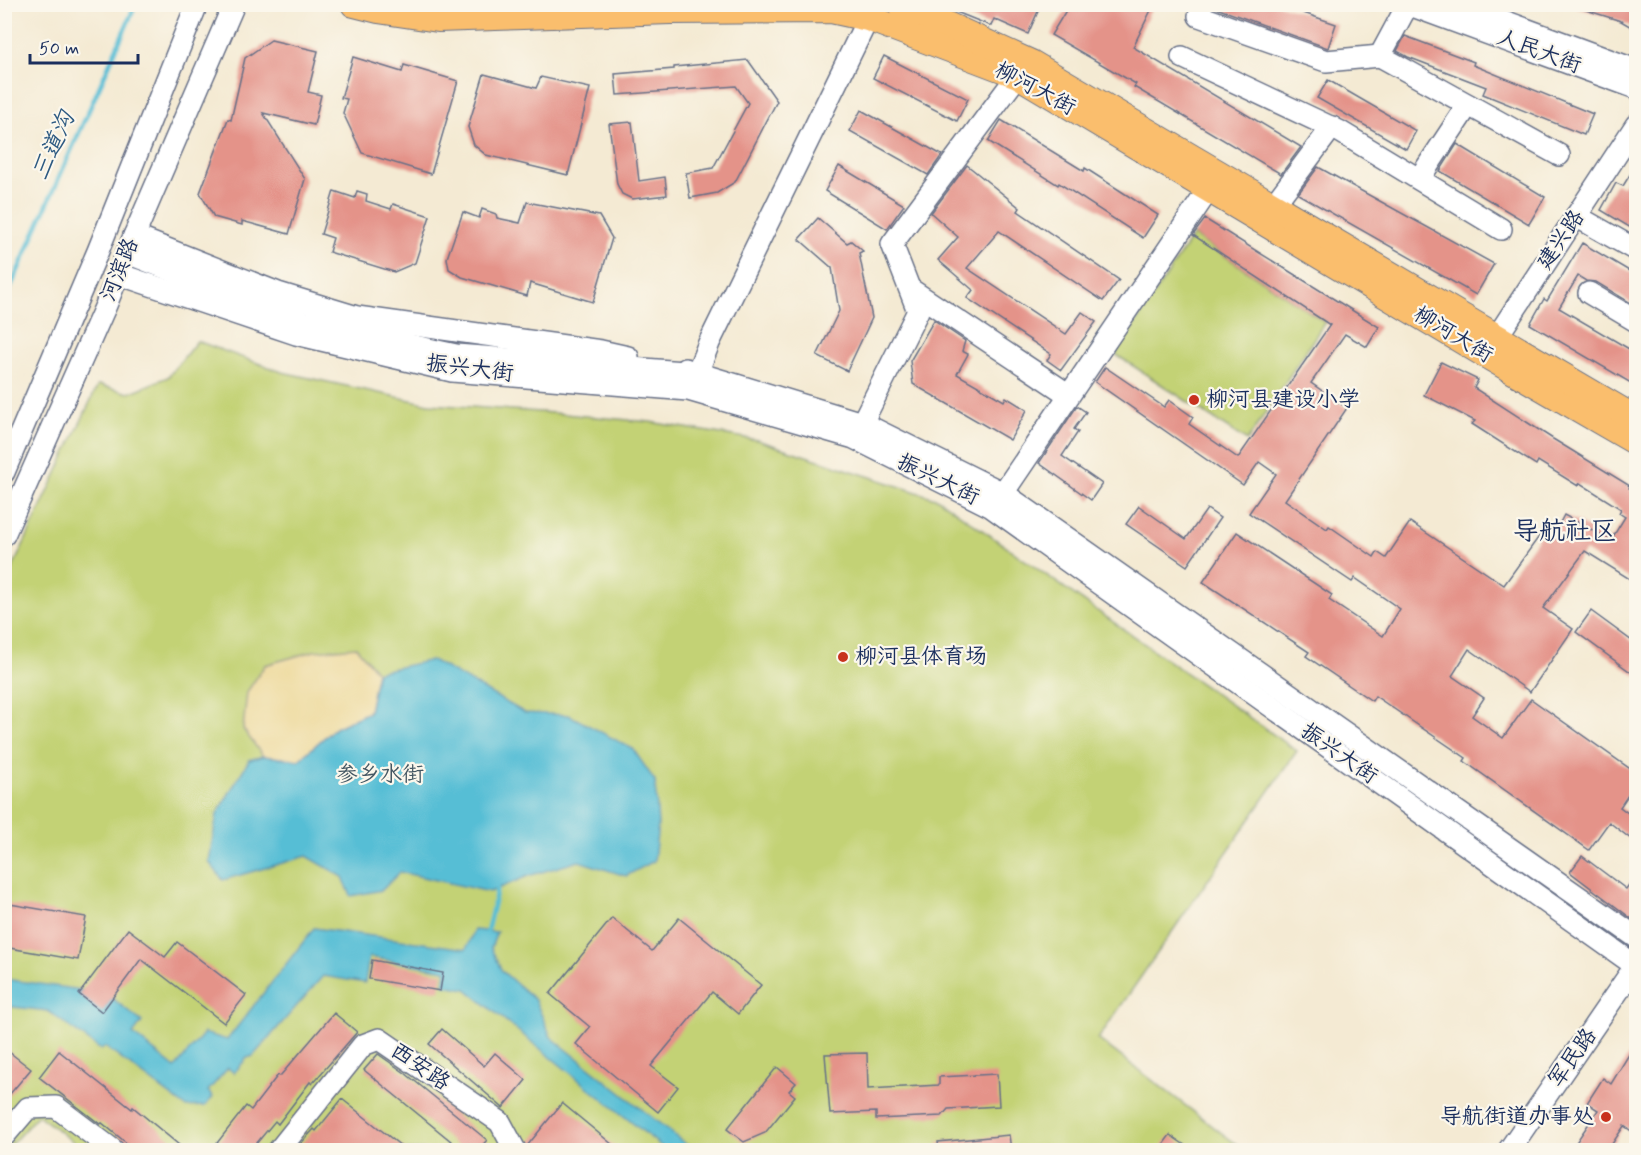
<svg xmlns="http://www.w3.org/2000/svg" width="1641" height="1155" font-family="Mynerve,'LXGW WenKai TC',sans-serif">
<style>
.green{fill:#c3d274;stroke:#6f8069;stroke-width:1.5}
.sand{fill:#eeda9e;stroke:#84847e;stroke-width:1.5}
.water{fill:#57bed5;stroke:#39769a;stroke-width:1.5}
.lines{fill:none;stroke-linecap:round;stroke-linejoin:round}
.stream{stroke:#57bed5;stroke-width:4.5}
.building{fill:#e49389}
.minor-casing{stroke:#677087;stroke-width:24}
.major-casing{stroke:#677087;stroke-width:28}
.minor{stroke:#fff;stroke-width:21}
.major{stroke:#fabe6d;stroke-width:26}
.poi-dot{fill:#c8321e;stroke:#fbf7ec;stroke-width:2}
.labels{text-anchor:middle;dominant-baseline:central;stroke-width:4.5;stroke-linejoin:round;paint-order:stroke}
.street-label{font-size:22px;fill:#1b2f5e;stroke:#fbf7ec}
.poi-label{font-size:22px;fill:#1b2f5e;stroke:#fbf7ec;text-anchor:start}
.park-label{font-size:22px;fill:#455864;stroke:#fbf7ec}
.water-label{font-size:24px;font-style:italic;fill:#2d5a82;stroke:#fbf7ec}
.quarter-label{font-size:26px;fill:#1b2f5e;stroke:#fbf7ec}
</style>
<rect width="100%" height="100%" fill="#fbf7ec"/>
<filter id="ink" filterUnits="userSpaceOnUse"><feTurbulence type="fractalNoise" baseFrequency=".0167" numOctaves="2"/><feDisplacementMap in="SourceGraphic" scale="12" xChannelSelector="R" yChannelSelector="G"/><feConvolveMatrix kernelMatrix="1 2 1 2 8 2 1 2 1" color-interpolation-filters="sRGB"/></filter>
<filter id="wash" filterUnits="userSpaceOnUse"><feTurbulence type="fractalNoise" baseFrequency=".008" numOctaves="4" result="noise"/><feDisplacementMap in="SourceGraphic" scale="24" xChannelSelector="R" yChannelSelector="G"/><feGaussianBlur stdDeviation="1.35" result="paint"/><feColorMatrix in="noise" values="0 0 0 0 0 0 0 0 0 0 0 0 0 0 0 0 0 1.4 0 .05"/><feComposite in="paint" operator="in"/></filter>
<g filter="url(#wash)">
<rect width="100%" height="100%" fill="#f4ead3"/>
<g class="green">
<path d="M 1193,235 L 1325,322 L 1247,441 L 1115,354 Z"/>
<path d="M 197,341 L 282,372 L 429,404 L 553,413 L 650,422 L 757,440 L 938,499 L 1297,751 L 1098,1039 L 1244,1150 L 84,1150 L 38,1115 L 6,1150 L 5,1150 L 5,584 L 98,385 L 129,393 L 168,377 Z"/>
</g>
<path class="sand" d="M 356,647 L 377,672 L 369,712 L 335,728 L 299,760 L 263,756 L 243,729 L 247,692 L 265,665 L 314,651 Z"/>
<g class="water">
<path d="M 432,660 L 525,713 L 569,715 L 633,749 L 655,781 L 658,825 L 654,861 L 626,876 L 579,861 L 528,876 L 490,892 L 400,872 L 382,890 L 351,896 L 343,877 L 307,856 L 223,880 L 209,862 L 217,814 L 249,760 L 263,756 L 299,760 L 335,728 L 369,712 L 377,672 Z"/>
<path d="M 314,928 L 466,949 L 474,930 L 497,932 L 491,948 L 502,971 L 535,1000 L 551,1037 L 693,1150 L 666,1150 L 466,989 L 444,985 L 446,970 L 369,957 L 365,983 L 323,976 L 253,1056 L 247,1058 L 234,1073 L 228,1068 L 208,1091 L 213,1097 L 205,1106 L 186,1107 L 105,1047 L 101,1050 L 48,1011 L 5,1006 L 5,979 L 82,990 L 79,994 L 102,1011 L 112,998 L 142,1022 L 133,1034 L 175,1068 L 204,1033 L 227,1040 Z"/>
</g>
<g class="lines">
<g class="stream">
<path d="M 4,302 L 136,4"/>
<path d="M 486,936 L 497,889"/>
</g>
</g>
<g id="blocks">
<g class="building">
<path d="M 1030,4 L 1039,9 L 1028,34 L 994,19 L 991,26 L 939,5 Z"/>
<path d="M 1078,4 L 1154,4 L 1133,47 L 1301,147 L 1281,174 L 1134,87 L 1136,84 L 1051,35 L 1068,7 L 1074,10 Z"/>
<path d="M 1205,4 L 1277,4 L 1336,24 L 1328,48 Z"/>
<path d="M 1576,4 L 1636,4 L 1636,21 L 1633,28 L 1621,21 L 1576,7 Z"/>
<path d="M 1405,36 L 1474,62 L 1473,65 L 1593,114 L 1584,135 L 1483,94 L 1486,87 L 1408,57 L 1397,51 Z"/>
<path d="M 271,40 L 318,51 L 308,92 L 321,95 L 314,125 L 263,113 L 305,179 L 289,234 L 242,221 L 242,225 L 214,217 L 200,193 L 228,119 L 231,120 L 245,58 Z"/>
<path d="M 884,56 L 968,99 L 957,121 L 873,78 Z"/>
<path d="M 353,57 L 402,72 L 404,65 L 458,81 L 431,174 L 362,153 L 343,113 L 347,99 L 341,98 Z"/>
<path d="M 748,60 L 777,101 L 735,182 L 717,193 L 690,198 L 686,173 L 713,168 L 748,103 L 736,86 L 617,95 L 615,74 L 674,69 L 674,67 Z"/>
<path d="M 484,74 L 536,88 L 541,77 L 590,88 L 568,175 L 486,155 L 474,145 L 468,127 Z"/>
<path d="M 1328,80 L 1416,131 L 1406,149 L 1317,98 Z"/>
<path d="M 861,110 L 942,155 L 928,175 L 850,131 Z"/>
<path d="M 1001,120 L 1084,171 L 1085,168 L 1158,215 L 1143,238 L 1059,183 L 1058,185 L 988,141 Z"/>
<path d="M 632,122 L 639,181 L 665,177 L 667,195 L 632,199 L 622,194 L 617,184 L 609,124 Z"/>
<path d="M 1457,144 L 1545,197 L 1529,224 L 1440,171 Z"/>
<path d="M 967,165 L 1020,208 L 1018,211 L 1119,280 L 1103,301 L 999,231 L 967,268 L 1066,334 L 1082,312 L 1096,322 L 1061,370 L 1047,360 L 1051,354 L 967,298 L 973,290 L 938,260 L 958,237 L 931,213 Z"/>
<path d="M 1636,165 L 1636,231 L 1601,210 L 1616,183 L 1623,186 Z"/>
<path d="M 839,166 L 904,205 L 887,229 L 825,191 Z"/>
<path d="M 1318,167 L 1494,264 L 1476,295 L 1298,194 Z"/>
<path d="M 334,191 L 355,198 L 357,191 L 367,194 L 366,201 L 391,209 L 393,204 L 430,216 L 415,263 L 394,272 L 329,252 L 333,238 L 321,234 Z"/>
<path d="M 527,202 L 599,216 L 612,238 L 593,302 L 530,283 L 527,296 L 462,277 L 449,269 L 447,258 L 463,212 L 479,218 L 482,209 L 496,214 L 497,218 L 520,223 Z"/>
<path d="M 818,218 L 847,243 L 851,241 L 863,251 L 859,253 L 872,318 L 847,371 L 817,356 L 839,311 L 832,268 L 799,239 Z"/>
<path d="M 1205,219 L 1379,327 L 1367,347 L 1345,334 L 1311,383 L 1347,408 L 1285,500 L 1327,529 L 1329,526 L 1374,557 L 1377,552 L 1386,558 L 1410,522 L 1504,585 L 1548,524 L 1556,530 L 1564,515 L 1611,540 L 1625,517 L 1619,513 L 1621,509 L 1580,483 L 1578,486 L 1538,461 L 1536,465 L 1472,424 L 1475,421 L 1424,395 L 1441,362 L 1478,380 L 1474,388 L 1553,439 L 1630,486 L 1629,488 L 1636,492 L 1636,583 L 1585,551 L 1543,608 L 1573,629 L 1530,692 L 1469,649 L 1452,676 L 1484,698 L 1472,716 L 1503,738 L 1531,699 L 1636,773 L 1636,783 L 1620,807 L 1636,819 L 1636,843 L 1609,822 L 1589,850 L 1464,761 L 1466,758 L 1375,696 L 1372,701 L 1306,656 L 1309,652 L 1203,582 L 1237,532 L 1332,595 L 1329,600 L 1383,636 L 1400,609 L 1355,578 L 1352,582 L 1249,513 L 1276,474 L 1259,462 L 1243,485 L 1095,382 L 1105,367 L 1164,407 L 1169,400 L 1193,417 L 1189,424 L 1238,458 L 1330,325 L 1193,235 Z"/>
<path d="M 1582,243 L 1636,275 L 1636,300 L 1634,305 L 1596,282 L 1586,281 L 1578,276 L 1559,308 L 1636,353 L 1636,386 L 1530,324 L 1544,299 L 1547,301 Z"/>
<path d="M 934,320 L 965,341 L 962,351 L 968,354 L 957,374 L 1004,401 L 1006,397 L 1027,410 L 1010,440 L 913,384 L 910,361 Z"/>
<path d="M 1077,406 L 1086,412 L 1074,429 L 1078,432 L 1062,456 L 1102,484 L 1091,500 L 1039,463 Z"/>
<path d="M 1139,506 L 1186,539 L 1207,509 L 1220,518 L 1187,566 L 1126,524 Z"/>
<path d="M 1591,611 L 1636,644 L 1636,676 L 1576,632 Z"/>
<path d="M 1582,856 L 1626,889 L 1636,875 L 1636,922 L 1570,872 Z"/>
<path d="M 4,903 L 86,917 L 78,960 L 4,947 Z"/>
<path d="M 612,918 L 652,951 L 679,918 L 761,985 L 738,1014 L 712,992 L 651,1066 L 678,1087 L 658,1112 L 576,1044 L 590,1027 L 550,994 Z"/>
<path d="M 128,929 L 165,957 L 177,942 L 246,995 L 224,1023 L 141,959 L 102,1012 L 79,994 Z"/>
<path d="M 372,960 L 443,973 L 440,991 L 369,979 Z"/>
<path d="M 334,1013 L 357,1032 L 312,1084 L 310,1082 L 278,1124 L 275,1121 L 251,1150 L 227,1150 L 217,1143 L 246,1106 L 251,1110 L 278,1075 L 280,1076 Z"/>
<path d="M 442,1029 L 484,1066 L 495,1053 L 526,1080 L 503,1108 L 429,1044 Z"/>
<path d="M 1636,1043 L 1636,1134 L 1624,1126 L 1608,1150 L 1571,1150 L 1598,1110 L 1587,1103 L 1603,1078 L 1611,1084 Z"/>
<path d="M 4,1048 L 31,1069 L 4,1101 Z"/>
<path d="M 59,1051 L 132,1109 L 133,1107 L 185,1150 L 135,1150 L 102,1123 L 100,1124 L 39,1077 Z"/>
<path d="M 867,1053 L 868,1089 L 939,1085 L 939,1077 L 997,1074 L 999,1106 L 948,1109 L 942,1116 L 876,1119 L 876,1112 L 830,1114 L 825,1054 Z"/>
<path d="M 378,1054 L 405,1073 L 487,1140 L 478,1150 L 462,1150 L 364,1070 Z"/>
<path d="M 777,1067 L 796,1083 L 789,1091 L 795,1096 L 765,1133 L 744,1142 L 727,1129 Z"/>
<path d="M 342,1099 L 406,1150 L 295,1150 L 314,1129 L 316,1131 Z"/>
<path d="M 562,1103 L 619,1150 L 528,1150 L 527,1146 Z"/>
<path d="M 1009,1135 L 1011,1150 L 939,1150 L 938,1142 Z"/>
<path d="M 1170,1135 L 1192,1150 L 1159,1150 Z"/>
</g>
</g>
</g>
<g filter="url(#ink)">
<use href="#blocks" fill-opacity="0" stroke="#677087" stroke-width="1.5"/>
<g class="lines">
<defs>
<g id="minor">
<path d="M 1407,4 L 1636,88"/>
<path d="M 1408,4 L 1380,56 L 1559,155"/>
<path d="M 1458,4 L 1636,70"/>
<path d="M 1199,16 L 1326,61 L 1380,56"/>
<path d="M 1182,57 L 1339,131 L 1501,229"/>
<path d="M 1419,179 L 1468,105"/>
<path d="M 1576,216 L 1636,250"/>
<path d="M 1264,218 L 1332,127"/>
<path d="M 134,236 L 278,293 L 357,317 L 601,351 L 628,357"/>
<path d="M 127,253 L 303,322 L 456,355 L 697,373 L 862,423 L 1003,493 L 1636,937"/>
<path d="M 118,274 L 296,334 L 452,371 L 688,390 L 854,438 L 990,506 L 1636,966"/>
<path d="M 910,289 L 1069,395"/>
<path d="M 1589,293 L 1636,321"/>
<path d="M 1489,349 L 1636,125"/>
<path d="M 685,369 L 697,373 L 709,343 L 875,4"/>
<path d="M 862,423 L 918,311 L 892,244 L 1018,75"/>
<path d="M 4,472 L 98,251 L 197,4"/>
<path d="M 1003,493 L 1209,189"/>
<path d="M 4,535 L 106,305 L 134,236 L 234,4"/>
<path d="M 4,1136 L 28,1108 L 56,1107 L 113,1150"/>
<path d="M 279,1150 L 363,1045 L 379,1039 L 500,1122 L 515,1150"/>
<path d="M 1509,1150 L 1636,965"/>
</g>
<g id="major">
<path d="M 354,4 L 378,10 L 438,19 L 670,11 L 831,10 L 868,18 L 1018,75 L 1486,355 L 1636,442"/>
<path d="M 901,4 L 1031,63 L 1636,419"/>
</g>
</defs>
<use href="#minor" class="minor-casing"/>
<use href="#major" class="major-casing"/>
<use href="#minor" class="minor"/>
<use href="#major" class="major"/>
</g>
</g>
<g class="poi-dot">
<circle cx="1194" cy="400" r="6"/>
<circle cx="843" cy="657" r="6"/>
<circle cx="1606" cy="1117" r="6"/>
</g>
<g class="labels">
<g class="street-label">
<text transform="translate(1539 52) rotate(20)">人民大街</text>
<text transform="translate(1035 89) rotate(28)">柳河大街</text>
<text transform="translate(1561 240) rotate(-56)">建兴路</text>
<text transform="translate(120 270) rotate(-68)">河滨路</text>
<text transform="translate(1453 335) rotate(31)">柳河大街</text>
<text transform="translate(470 369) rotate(7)">振兴大街</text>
<text transform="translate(938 480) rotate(26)">振兴大街</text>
<text transform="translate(1339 754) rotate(35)">振兴大街</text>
<text transform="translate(1573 1058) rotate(-55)">军民路</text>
<text transform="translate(420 1067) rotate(34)">西安路</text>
</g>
<g class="poi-label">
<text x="1206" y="400">柳河县建设小学</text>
<text x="855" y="657">柳河县体育场</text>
<text x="1594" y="1117" text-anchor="end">导航街道办事处</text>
</g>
<g class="park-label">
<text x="380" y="775">参乡水街</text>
</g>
<g class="water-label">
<text transform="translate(54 146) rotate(-66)">三道沟</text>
</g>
<g class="quarter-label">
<text x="1565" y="532">导航社区</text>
</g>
</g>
<rect width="1641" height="1155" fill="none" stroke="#fbf7ec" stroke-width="24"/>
<path d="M30 54v9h108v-9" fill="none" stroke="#1b2f5e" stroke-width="3"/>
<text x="39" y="54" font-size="18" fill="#1b2f5e" stroke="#fbf7ec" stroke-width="4.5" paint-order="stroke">50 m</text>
</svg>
